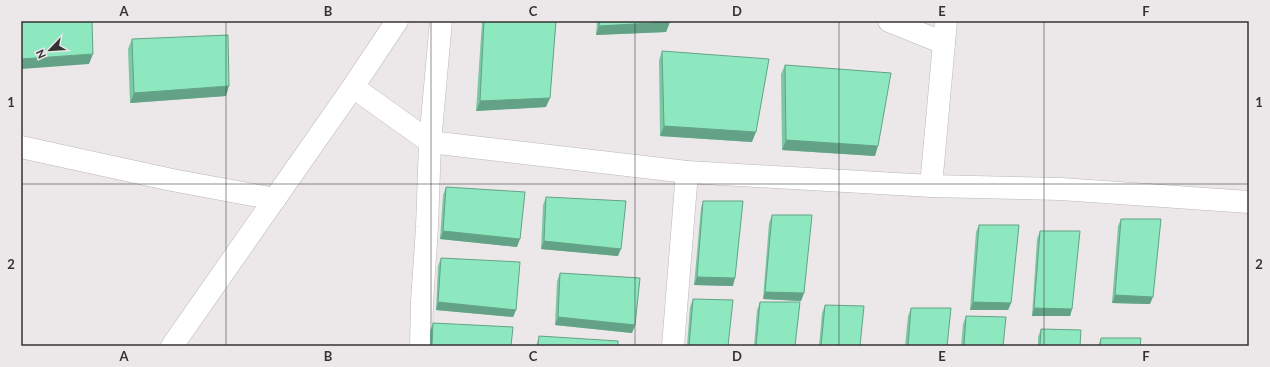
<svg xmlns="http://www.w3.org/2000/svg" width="1270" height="367" font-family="Lato,sans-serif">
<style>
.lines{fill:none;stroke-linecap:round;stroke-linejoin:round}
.street-casing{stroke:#bbb7b9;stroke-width:23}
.street{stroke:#fff;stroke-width:22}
.wall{fill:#7ac8a4}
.shaded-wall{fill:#63a286}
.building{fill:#8ee8bf;stroke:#63a286}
.grid{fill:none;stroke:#343334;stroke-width:1;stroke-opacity:0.55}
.neatline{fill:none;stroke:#343334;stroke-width:1.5}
.grid-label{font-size:13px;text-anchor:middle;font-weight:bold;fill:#343334}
</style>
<rect width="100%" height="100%" fill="#ece8ea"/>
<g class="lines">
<defs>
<g id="street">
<path d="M 889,21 L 944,43"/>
<path d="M 353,87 L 430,142 L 687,172 L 931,186 L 1061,189 L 1249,202"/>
<path d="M 21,147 L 172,180 L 275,199"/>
<path d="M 931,186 L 946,21"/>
<path d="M 172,346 L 353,87 L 397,21"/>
<path d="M 421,346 L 422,302 L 427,227 L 430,142 L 441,21"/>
<path d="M 673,346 L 687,172"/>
</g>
</defs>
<use href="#street" class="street-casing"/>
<use href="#street" class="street"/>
</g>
<g class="wall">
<path d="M 482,21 L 556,21 L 546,107 L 476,111 Z"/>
<path d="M 597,21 L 670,21 L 666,32 L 596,35 Z"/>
<path d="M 132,39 L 226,96 L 130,103 L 128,49 Z"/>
<path d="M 662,51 L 752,142 L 660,136 L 659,60 Z"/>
<path d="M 785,65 L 875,156 L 782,150 L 781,74 Z"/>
<path d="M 446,187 L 517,247 L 440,239 L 443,195 Z"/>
<path d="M 546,197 L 618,256 L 541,249 L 543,205 Z"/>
<path d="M 703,201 L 733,286 L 694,285 L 701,208 Z"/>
<path d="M 772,215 L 804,293 L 801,301 L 763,299 L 769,223 Z"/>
<path d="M 1121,219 L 1150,304 L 1112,303 L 1118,226 Z"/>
<path d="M 979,225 L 1011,303 L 1008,310 L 970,310 L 976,232 Z"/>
<path d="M 1040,231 L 1072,309 L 1070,316 L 1032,316 L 1037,239 Z"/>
<path d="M 441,258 L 516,310 L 513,317 L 436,310 L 438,266 Z"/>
<path d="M 560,273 L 635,325 L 632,333 L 555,325 L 557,281 Z"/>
<path d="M 693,299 L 728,346 L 687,346 L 690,307 Z"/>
<path d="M 760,302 L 795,346 L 754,346 L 757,310 Z"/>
<path d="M 825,305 L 860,346 L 819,346 L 822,313 Z"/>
<path d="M 911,308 L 947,346 L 905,346 L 908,316 Z"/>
<path d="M 966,316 L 1003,346 L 961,346 L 963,324 Z"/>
<path d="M 433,323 L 511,346 L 430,346 L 430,331 Z"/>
<path d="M 1041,329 L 1080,346 L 1038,346 L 1038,337 Z"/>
<path d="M 539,336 L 618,346 L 536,346 Z"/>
<path d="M 1101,338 L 1140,346 L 1098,346 Z"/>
</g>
<g class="shaded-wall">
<path d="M 670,22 L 666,32 L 596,35 L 599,26 Z"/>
<path d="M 93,54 L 89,64 L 21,69 L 21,59 Z"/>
<path d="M 229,86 L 226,96 L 130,103 L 134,93 Z"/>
<path d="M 550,98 L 546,107 L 476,111 L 480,101 Z"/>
<path d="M 664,126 L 756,132 L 752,142 L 660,136 Z"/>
<path d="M 786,140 L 878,146 L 875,156 L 782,150 Z"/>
<path d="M 443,231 L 520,239 L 517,247 L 440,239 Z"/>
<path d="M 544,241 L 621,249 L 618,256 L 541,249 Z"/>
<path d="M 697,277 L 735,278 L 733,286 L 694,285 Z"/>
<path d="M 765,292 L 804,293 L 801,301 L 763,299 Z"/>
<path d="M 1115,295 L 1153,297 L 1150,304 L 1112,303 Z"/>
<path d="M 438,302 L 516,310 L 513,317 L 436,310 Z"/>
<path d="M 973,302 L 1011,303 L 1008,310 L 970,310 Z"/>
<path d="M 1034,308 L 1072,309 L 1070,316 L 1032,316 Z"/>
<path d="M 558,317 L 635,325 L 632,333 L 555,325 Z"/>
</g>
<g class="building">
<path d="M 21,21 L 92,21 L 93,54 L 21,59 Z"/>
<path d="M 484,21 L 556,21 L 550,98 L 480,101 Z"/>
<path d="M 600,21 L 670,21 L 670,22 L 599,26 Z"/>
<path d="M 228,35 L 229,86 L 134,93 L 132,39 Z"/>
<path d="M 662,51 L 769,59 L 756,132 L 664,126 Z"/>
<path d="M 785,65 L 891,73 L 878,146 L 786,140 Z"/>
<path d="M 446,187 L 525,192 L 520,239 L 443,231 Z"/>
<path d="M 546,197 L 626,201 L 621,249 L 544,241 Z"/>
<path d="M 703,201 L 743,201 L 735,278 L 697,277 Z"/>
<path d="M 772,215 L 812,215 L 804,293 L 765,292 Z"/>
<path d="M 1121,219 L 1161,219 L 1153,297 L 1115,295 Z"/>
<path d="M 979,225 L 1019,225 L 1011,303 L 973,302 Z"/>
<path d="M 1040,231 L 1080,231 L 1072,309 L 1034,308 Z"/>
<path d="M 441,258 L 520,262 L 516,310 L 438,302 Z"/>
<path d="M 560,273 L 640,278 L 635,325 L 558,317 Z"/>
<path d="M 693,299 L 733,300 L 728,346 L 689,346 Z"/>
<path d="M 760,302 L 800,302 L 795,346 L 756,346 Z"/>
<path d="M 825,305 L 864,306 L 860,346 L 821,346 Z"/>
<path d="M 911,308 L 951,308 L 947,346 L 908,346 Z"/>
<path d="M 966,316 L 1006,317 L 1003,346 L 964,346 Z"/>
<path d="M 433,323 L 513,327 L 511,346 L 432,346 Z"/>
<path d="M 1041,329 L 1081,330 L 1080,346 L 1040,346 Z"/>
<path d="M 539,336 L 618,341 L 618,346 L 538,346 Z"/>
<path d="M 1101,338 L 1141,338 L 1140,346 L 1100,346 Z"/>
</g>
<path class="grid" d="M 226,21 L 226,346M 431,21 L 431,346M 635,21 L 635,346M 839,21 L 839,346M 1044,21 L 1044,346M 21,184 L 1249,184"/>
<rect width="1270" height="367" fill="none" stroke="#ece8ea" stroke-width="44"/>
<g transform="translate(50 50) rotate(245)" stroke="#ece8ea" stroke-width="3" paint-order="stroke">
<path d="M0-3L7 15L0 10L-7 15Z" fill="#343334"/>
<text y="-6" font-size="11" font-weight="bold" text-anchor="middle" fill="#343334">N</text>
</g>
<rect x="22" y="22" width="1226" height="323" class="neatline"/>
<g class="grid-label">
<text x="124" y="16">A</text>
<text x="328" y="16">B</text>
<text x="533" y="16">C</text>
<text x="737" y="16">D</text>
<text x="942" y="16">E</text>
<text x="1146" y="16">F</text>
<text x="11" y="107">1</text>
<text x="1259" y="107">1</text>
<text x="11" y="269">2</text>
<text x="1259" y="269">2</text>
<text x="124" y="361">A</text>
<text x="328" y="361">B</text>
<text x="533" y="361">C</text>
<text x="737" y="361">D</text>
<text x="942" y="361">E</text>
<text x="1146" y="361">F</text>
</g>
</svg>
